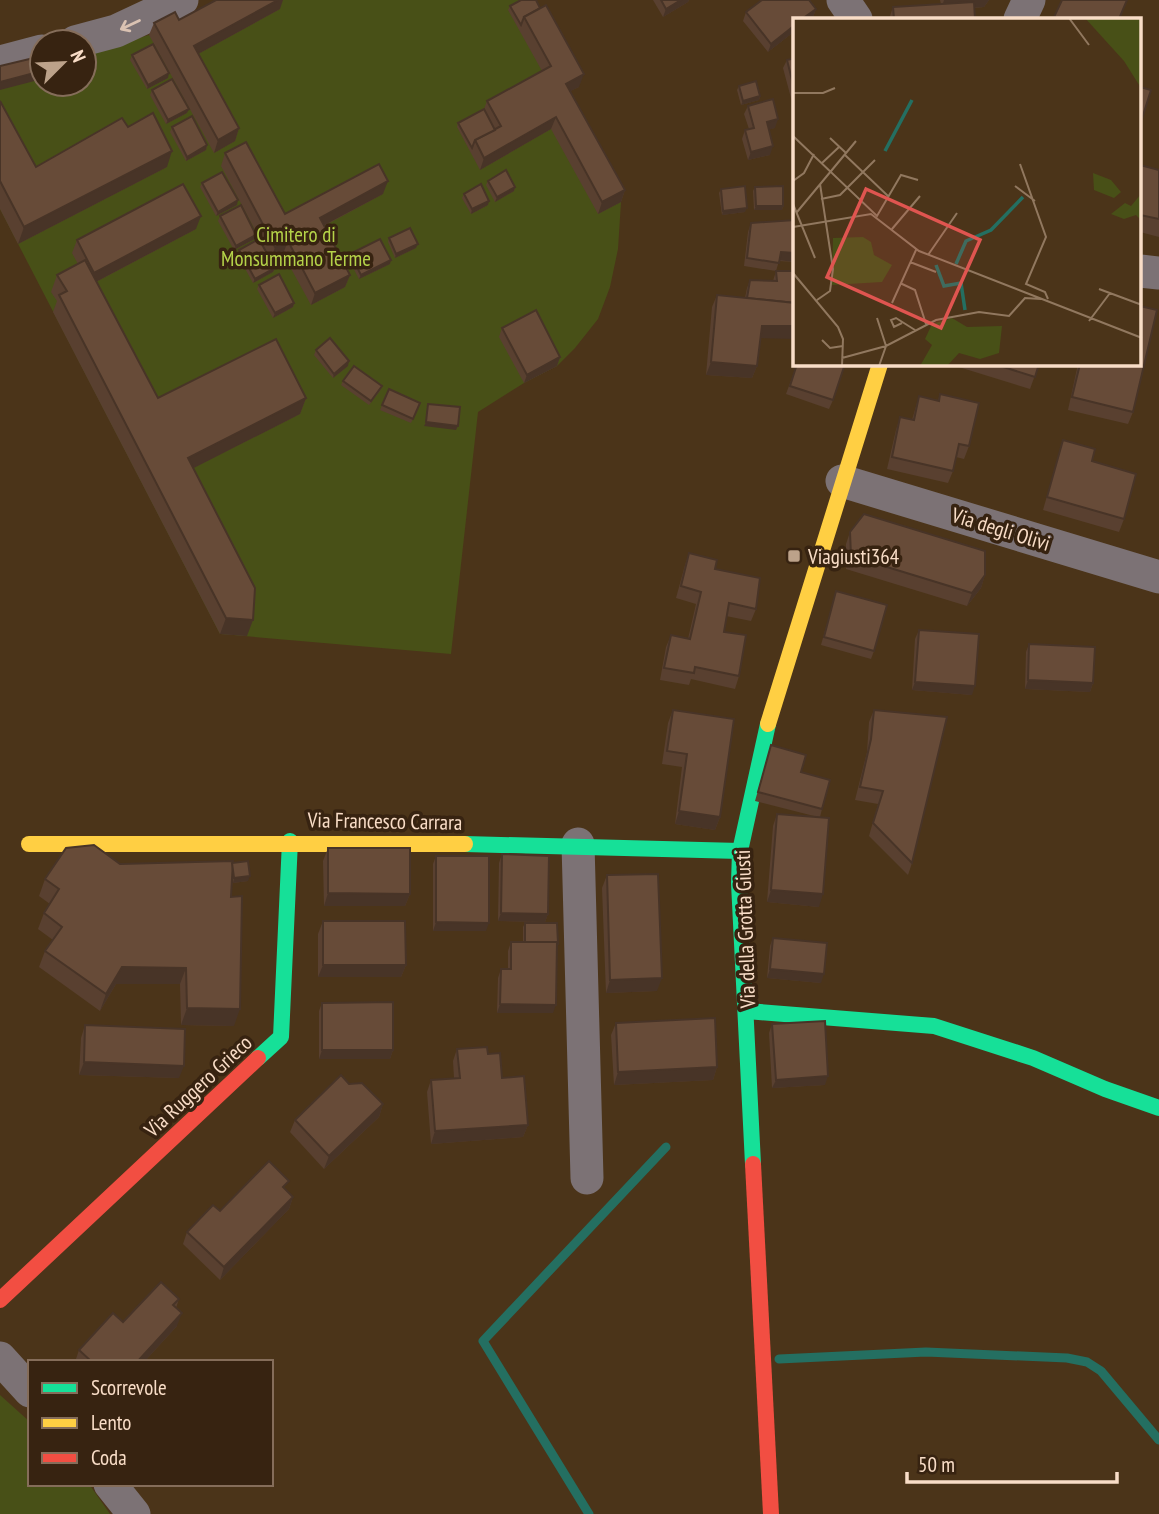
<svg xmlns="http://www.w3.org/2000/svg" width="1159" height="1514" font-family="'PT Sans Narrow',sans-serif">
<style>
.green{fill:#485017}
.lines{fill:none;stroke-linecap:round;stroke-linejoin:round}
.stream{stroke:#246f61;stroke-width:9}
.street{stroke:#7c7275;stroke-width:33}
.fast{stroke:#16e098;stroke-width:16}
.slow{stroke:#ffcf43;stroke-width:16}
.jam{stroke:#f24e42;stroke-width:16}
.wall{fill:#594030}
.shaded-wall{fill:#483427}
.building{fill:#674b38;stroke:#483427;stroke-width:2}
.oneway{stroke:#dac2b2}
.poi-dot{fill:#bca28a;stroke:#372311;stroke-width:2.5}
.labels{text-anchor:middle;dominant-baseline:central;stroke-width:7;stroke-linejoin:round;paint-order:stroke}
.park-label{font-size:21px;fill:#b5d349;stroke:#372311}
.street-label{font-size:21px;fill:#f9ddc7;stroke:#372311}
.poi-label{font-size:21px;fill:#f9ddc7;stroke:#372311;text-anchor:start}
.inset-river{fill:none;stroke:#246f61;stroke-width:3.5}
.inset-road{fill:none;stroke:#91785f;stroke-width:2}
.view{fill:#df5550;fill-opacity:0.15;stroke:#df5550;stroke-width:3.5}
.inset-edge{fill:none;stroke:#f9ddc7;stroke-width:3.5}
</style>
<rect width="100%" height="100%" fill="#4b3419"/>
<g class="green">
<path d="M 217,0 L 532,0 L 562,97 L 621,202 L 618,249 L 610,287 L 598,319 L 575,348 L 557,366 L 524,383 L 478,412 L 451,654 L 220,634 L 0,209 L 0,74 L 42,63 L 42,84 L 84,84 L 84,53 L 149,35 Z"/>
<path d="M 0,1395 L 30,1422 L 30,1484 L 89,1484 L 110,1514 L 0,1514 Z"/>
</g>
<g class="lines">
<g class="stream">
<path d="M 779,1359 L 926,1352 L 1067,1358 L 1087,1362 L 1101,1371 L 1159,1440"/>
<path d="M 589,1514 L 483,1341 L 666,1147"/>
</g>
<g class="street">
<path d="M 843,0 L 856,19"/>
<path d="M 1020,19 L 1029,0"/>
<path d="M 75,42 L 116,31 L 182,0"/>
<path d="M 0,62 L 42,51"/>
<path d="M 1140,271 L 1159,273"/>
<path d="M 842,481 L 1159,577"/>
<path d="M 578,844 L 587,1178"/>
<path d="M 0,1358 L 30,1391"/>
<path d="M 110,1484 L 134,1514"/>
</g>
<g class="fast">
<path d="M 465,844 L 740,851"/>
<path d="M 747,1011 L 934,1026 L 1033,1058 L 1105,1089 L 1159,1108"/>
<path d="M 258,1058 L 281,1037 L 290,841"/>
<path d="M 753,1164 L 739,883 L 740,851 L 768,724"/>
</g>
<g class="slow">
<path d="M 768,724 L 880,364"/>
<path d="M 29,844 L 465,844"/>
</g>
<g class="jam">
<path d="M 753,1164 L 771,1514"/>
<path d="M 0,1300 L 258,1058"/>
</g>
</g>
<g class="wall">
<path d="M 521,0 L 579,87 L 570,91 L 625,190 L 621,202 L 598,214 L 551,129 L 480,170 L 457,127 L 458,123 L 484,109 L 487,101 L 542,71 L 508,10 L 510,6 Z"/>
<path d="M 653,0 L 689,0 L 688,2 L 663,17 Z"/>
<path d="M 940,0 L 989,0 L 984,7 L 975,8 L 975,19 L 889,19 L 893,7 L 941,4 Z"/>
<path d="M 280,9 L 198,54 L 239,128 L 235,141 L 214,153 L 149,35 L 154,23 Z"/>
<path d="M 816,9 L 813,17 L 810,19 L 795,19 L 795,31 L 768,52 L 743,21 L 746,12 Z"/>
<path d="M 132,55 L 168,78 L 147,89 L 130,60 Z"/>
<path d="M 795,58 L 795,113 L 783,68 L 787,60 Z"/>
<path d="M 739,86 L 760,96 L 759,100 L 741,105 L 737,90 Z"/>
<path d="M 152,90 L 187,113 L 166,124 L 150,95 Z"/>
<path d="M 0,101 L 36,167 L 128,127 L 167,167 L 18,244 L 0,209 Z"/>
<path d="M 748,106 L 775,128 L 769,129 L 770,155 L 748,160 L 742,139 L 745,130 L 749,129 L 744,114 Z"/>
<path d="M 172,127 L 207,145 L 206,150 L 186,161 L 170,132 Z"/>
<path d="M 795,131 L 795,151 L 793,137 Z"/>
<path d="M 225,153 L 285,214 L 383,194 L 324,226 L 350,275 L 345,287 L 311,305 L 283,254 L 271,260 L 221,166 Z"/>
<path d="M 1140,165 L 1159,170 L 1159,237 L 1140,232 Z"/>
<path d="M 488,181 L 515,187 L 514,191 L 495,202 L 486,185 Z"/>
<path d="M 202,183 L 237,205 L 216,216 L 200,187 Z"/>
<path d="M 755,187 L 783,206 L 782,210 L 754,210 L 753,191 Z"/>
<path d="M 721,189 L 745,212 L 722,215 L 719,193 Z"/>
<path d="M 464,194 L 488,205 L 471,214 L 462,198 Z"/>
<path d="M 220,216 L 255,239 L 234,250 L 218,221 Z"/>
<path d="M 795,220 L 795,262 L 779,261 L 776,271 L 744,266 L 748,232 L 751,223 Z"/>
<path d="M 196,229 L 96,282 L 158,398 L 306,398 L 300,414 L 193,468 L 247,636 L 220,634 L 53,312 L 57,301 L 51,292 L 57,275 L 78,264 L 72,253 L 77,240 Z"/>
<path d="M 389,238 L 416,248 L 395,258 L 388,242 Z"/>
<path d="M 239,250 L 275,268 L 273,272 L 253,283 L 237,254 Z"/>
<path d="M 350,254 L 390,264 L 359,279 L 348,258 Z"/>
<path d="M 776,271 L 795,271 L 760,338 L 757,366 L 752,378 L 706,375 L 712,307 L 717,295 L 745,298 L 747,288 L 750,280 L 773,281 Z"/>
<path d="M 259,285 L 294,303 L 293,307 L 273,318 L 257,289 Z"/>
<path d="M 502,328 L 560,357 L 557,366 L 524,383 L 499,337 Z"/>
<path d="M 316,350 L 348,366 L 333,378 L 314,355 Z"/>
<path d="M 797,364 L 833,400 L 829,409 L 786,394 Z"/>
<path d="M 949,364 L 1039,364 L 1030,389 Z"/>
<path d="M 1078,364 L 1140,364 L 1133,412 L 1128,424 L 1068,410 Z"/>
<path d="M 343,381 L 382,386 L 380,391 L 369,405 L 341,385 Z"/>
<path d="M 389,389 L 420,403 L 411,423 L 380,410 Z"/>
<path d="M 940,394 L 969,446 L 964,459 L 956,457 L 953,471 L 948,483 L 887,469 L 896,430 L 900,417 L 912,420 L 919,396 L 938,400 Z"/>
<path d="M 1063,440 L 1092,461 L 1124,519 L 1119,532 L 1043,510 Z"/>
<path d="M 850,532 L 985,575 L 981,588 L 967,606 L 846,569 L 846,544 Z"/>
<path d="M 689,553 L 715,569 L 756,609 L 751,621 L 726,616 L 724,632 L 739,676 L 735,689 L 691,679 L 689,685 L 660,680 L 666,647 L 671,635 L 688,639 L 696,604 L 676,598 L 685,565 Z"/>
<path d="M 836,591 L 874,651 L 871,659 L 821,645 Z"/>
<path d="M 919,630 L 972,695 L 912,690 L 915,639 Z"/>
<path d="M 1029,644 L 1093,683 L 1090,692 L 1025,689 L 1026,652 Z"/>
<path d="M 673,710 L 720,817 L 715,830 L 675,824 L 682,767 L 662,764 L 668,723 Z"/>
<path d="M 874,710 L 912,863 L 908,875 L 869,836 L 878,804 L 855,800 L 867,752 L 869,722 Z"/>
<path d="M 771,745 L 801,772 L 822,809 L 820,817 L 819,907 L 767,902 L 773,826 L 777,814 L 814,816 L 755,801 Z"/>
<path d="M 328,848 L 410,894 L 405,906 L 324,906 L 323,861 Z"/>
<path d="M 502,854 L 548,914 L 545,922 L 498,921 L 499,863 Z"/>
<path d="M 436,856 L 486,931 L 433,931 L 433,864 Z"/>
<path d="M 233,863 L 248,881 L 233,883 L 232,877 L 231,897 L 234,1026 L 181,1025 L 180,984 L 116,984 L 100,1011 L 39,967 L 45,951 L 53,940 L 38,929 L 44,913 L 50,904 L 39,896 L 45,879 L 120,864 Z"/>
<path d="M 607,875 L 657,991 L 606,993 L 602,888 Z"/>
<path d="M 323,921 L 406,965 L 401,977 L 318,977 L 318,934 Z"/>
<path d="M 525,923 L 557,945 L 553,1013 L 497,1013 L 498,978 L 501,969 L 508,969 L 508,951 L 511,942 L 523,942 L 523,927 Z"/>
<path d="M 773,938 L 821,983 L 767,978 L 770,946 Z"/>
<path d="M 322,1003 L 393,1050 L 390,1059 L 319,1059 L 319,1011 Z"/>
<path d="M 616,1023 L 717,1067 L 713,1080 L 614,1085 L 611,1035 Z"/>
<path d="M 772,1024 L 825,1085 L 772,1088 L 769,1033 Z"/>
<path d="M 85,1025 L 179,1078 L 79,1075 L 81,1038 Z"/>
<path d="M 457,1049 L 488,1054 L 528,1125 L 523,1137 L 431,1144 L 427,1092 L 431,1080 L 454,1078 L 453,1061 Z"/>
<path d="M 383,1104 L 379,1117 L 324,1169 L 290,1132 L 295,1120 Z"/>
<path d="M 286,1190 L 293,1197 L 289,1209 L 220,1280 L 183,1244 L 187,1232 L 220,1211 Z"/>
<path d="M 179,1299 L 176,1308 L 177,1326 L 144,1362 L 75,1362 L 79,1350 L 123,1322 Z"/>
</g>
<g class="shaded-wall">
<path d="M 278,0 L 283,0 L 280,9 L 189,59 L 194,46 Z"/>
<path d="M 681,0 L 689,0 L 688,2 L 663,17 L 666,9 Z"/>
<path d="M 944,0 L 989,0 L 984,7 L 941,10 Z"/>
<path d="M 816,9 L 813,17 L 810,19 L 802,19 Z"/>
<path d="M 795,25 L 795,31 L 768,52 L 771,44 Z"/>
<path d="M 42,71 L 42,79 L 0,90 L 0,82 Z"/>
<path d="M 169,73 L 168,78 L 147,89 L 148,85 Z"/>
<path d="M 584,74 L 579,87 L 561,96 L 566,84 Z"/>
<path d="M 760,96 L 759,100 L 741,105 L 743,101 Z"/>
<path d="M 189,109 L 187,113 L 166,124 L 168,120 Z"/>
<path d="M 556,117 L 551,129 L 480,170 L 484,158 Z"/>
<path d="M 778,119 L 775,128 L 764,131 L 767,122 Z"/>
<path d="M 239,128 L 235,141 L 214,153 L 218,140 Z"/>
<path d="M 207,145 L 206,150 L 186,161 L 187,157 Z"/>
<path d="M 773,146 L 770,155 L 748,160 L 751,152 Z"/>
<path d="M 172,151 L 167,167 L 18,244 L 24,227 Z"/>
<path d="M 388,181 L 383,194 L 315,230 L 320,218 Z"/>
<path d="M 515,187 L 514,191 L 495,202 L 497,197 Z"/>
<path d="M 625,190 L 621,202 L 598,214 L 602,202 Z"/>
<path d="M 238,200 L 237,205 L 216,216 L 218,212 Z"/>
<path d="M 489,201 L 488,205 L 471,214 L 472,209 Z"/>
<path d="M 756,206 L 783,206 L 782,210 L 754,210 Z"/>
<path d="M 747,208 L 745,212 L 722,215 L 723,211 Z"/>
<path d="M 201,216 L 196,229 L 90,285 L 94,273 Z"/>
<path d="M 256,235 L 255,239 L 234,250 L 236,246 Z"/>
<path d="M 288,241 L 283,254 L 271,260 L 275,247 Z"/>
<path d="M 418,244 L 416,248 L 395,258 L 396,254 Z"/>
<path d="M 781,252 L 795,253 L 795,262 L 778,260 Z"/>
<path d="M 391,260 L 390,264 L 359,279 L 361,275 Z"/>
<path d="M 275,268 L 273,272 L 253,283 L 255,279 Z"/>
<path d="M 350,275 L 345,287 L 311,305 L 315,293 Z"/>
<path d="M 294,303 L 293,307 L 273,318 L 275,313 Z"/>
<path d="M 762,326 L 795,326 L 795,339 L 757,338 Z"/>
<path d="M 560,357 L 557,366 L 524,383 L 527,375 Z"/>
<path d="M 349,361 L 348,366 L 333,378 L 334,374 Z"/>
<path d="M 711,362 L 757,366 L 752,378 L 706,375 Z"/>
<path d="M 306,398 L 300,414 L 182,474 L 188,458 Z"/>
<path d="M 426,422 L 458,426 L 456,430 L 424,426 Z"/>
<path d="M 985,575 L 981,588 L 967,606 L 972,593 Z"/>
<path d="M 226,618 L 253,620 L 247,636 L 220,634 Z"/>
<path d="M 1028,680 L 1093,683 L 1090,692 L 1025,689 Z"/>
<path d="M 915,682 L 975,686 L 972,695 L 912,690 Z"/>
<path d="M 679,811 L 720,817 L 715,830 L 675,824 Z"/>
<path d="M 250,876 L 248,881 L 233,883 L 234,878 Z"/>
<path d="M 771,890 L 823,894 L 819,907 L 767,902 Z"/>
<path d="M 328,893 L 410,894 L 405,906 L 324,906 Z"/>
<path d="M 501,913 L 548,914 L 545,922 L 498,921 Z"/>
<path d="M 436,922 L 489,923 L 486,931 L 433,931 Z"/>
<path d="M 323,965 L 406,965 L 401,977 L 318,977 Z"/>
<path d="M 122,967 L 186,968 L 180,984 L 116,984 L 100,1011 L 106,994 Z"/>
<path d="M 770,969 L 824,974 L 821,983 L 767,978 Z"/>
<path d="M 662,978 L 657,991 L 606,993 L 610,980 Z"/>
<path d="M 500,1004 L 556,1005 L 553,1013 L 497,1013 Z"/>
<path d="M 187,1008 L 240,1009 L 234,1026 L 181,1025 Z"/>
<path d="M 322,1050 L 393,1050 L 390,1059 L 319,1059 Z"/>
<path d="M 84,1062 L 184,1066 L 179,1078 L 79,1075 Z"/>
<path d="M 717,1067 L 713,1080 L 614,1085 L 618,1072 Z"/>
<path d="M 828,1076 L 825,1085 L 772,1088 L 776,1080 Z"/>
<path d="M 383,1104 L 379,1117 L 324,1169 L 329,1156 Z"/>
<path d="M 528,1125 L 523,1137 L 431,1144 L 435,1131 Z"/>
<path d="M 293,1197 L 289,1209 L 220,1280 L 224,1267 Z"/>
<path d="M 182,1313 L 177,1326 L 144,1362 L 137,1362 Z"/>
</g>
<g class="building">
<path d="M 216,0 L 278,0 L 194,46 L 239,128 L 218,140 L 154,23 L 175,12 L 179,20 Z"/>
<path d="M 521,0 L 536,0 L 540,8 L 524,17 L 521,25 L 510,6 Z"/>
<path d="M 661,0 L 681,0 L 666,9 Z"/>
<path d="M 762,0 L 809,0 L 816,9 L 802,19 L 795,19 L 795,25 L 771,44 L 746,12 Z"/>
<path d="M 1062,0 L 1127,0 L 1119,19 L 1060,19 L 1054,17 Z"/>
<path d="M 974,2 L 975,19 L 894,19 L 893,7 Z"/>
<path d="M 546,5 L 584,74 L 566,84 L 625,190 L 602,202 L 556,117 L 484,158 L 475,140 L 501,126 L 487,101 L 551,66 L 524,17 Z"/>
<path d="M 153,44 L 169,73 L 148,85 L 132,55 Z"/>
<path d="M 42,56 L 42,71 L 0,82 L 0,66 Z"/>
<path d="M 795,58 L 795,92 L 787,60 Z"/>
<path d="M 172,79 L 189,109 L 168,120 L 152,90 Z"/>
<path d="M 756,81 L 760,96 L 743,101 L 739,86 Z"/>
<path d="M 1140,87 L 1151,90 L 1140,125 Z"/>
<path d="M 773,99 L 778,119 L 767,122 L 773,146 L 751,152 L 745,130 L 754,128 L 748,106 Z"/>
<path d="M 0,101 L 36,167 L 122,118 L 128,127 L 153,113 L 172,151 L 24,227 L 0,181 Z"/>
<path d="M 484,109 L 495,130 L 475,140 L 472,148 L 458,123 Z"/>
<path d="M 192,116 L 207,145 L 187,157 L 172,127 Z"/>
<path d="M 246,142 L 285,214 L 379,164 L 388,181 L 320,218 L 350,275 L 315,293 L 288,241 L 275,247 L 225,153 Z"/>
<path d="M 1140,165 L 1159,170 L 1159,219 L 1140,215 Z"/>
<path d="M 506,170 L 515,187 L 497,197 L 488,181 Z"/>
<path d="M 222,172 L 238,200 L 218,212 L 202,183 Z"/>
<path d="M 183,184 L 201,216 L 94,273 L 77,240 Z"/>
<path d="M 481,184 L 489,201 L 472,209 L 464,194 Z"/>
<path d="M 745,186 L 747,208 L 723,211 L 721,189 Z"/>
<path d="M 783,186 L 783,206 L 756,206 L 755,187 Z"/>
<path d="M 241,205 L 256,235 L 236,246 L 220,216 Z"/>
<path d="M 795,220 L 795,253 L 781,252 L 779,263 L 747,258 L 751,223 Z"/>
<path d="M 410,228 L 418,244 L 396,254 L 389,238 Z"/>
<path d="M 259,239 L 275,268 L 255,279 L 239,250 Z"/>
<path d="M 380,239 L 391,260 L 361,275 L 350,254 Z"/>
<path d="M 85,260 L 158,398 L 276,339 L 306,398 L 188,458 L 255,588 L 253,620 L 226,618 L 59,295 L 67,291 L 57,275 Z"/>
<path d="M 776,271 L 795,271 L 795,303 L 747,298 L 750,280 L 777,281 Z"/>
<path d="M 279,274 L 294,303 L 275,313 L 259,285 Z"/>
<path d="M 717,295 L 795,303 L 795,326 L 762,326 L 757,366 L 711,362 Z"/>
<path d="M 1140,306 L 1157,310 L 1133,412 L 1072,397 L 1080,364 L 1140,364 Z"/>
<path d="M 536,310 L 560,357 L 527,375 L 502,328 Z"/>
<path d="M 330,338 L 349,361 L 334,374 L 316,350 Z"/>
<path d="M 797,364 L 845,364 L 833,400 L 790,386 Z"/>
<path d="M 994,364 L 1039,364 L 1035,377 Z"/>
<path d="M 354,366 L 382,386 L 371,401 L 343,381 Z"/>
<path d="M 389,389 L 420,403 L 413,419 L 382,405 Z"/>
<path d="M 940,394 L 979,403 L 969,446 L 959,444 L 953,471 L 892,457 L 900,417 L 914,420 L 919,396 L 939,401 Z"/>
<path d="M 428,404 L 460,407 L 458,426 L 426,422 Z"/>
<path d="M 1063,440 L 1095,449 L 1092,461 L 1136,474 L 1124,519 L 1047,497 Z"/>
<path d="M 864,514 L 985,551 L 985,575 L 972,593 L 851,556 L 850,532 Z"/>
<path d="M 689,553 L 717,560 L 715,569 L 760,578 L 756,609 L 729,603 L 724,632 L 746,635 L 739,676 L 695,667 L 694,673 L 664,668 L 671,635 L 690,639 L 701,592 L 681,586 Z"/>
<path d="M 836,591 L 887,605 L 874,651 L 824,637 Z"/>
<path d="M 919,630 L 979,634 L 975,686 L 915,682 Z"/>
<path d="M 1029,644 L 1095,647 L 1093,683 L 1028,680 Z"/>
<path d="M 673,710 L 734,719 L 720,817 L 679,811 L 687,754 L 667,751 Z"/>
<path d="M 874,710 L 947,717 L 912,863 L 873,823 L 883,791 L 860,787 L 871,739 Z"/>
<path d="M 771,745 L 806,755 L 801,772 L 830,780 L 822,809 L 758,792 Z"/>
<path d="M 777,814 L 829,818 L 823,894 L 771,890 Z"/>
<path d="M 94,845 L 120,864 L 233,861 L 231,897 L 242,896 L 240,1009 L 187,1008 L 186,968 L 122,967 L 106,994 L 45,951 L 62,927 L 44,913 L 59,889 L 45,879 L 66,848 Z"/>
<path d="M 328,848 L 410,848 L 410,894 L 328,893 Z"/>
<path d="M 502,854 L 549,856 L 548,914 L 501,913 Z"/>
<path d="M 436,856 L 489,856 L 489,923 L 436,922 Z"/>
<path d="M 248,861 L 250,876 L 234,878 L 232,863 Z"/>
<path d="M 658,874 L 662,978 L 610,980 L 607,875 Z"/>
<path d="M 323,921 L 405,921 L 406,965 L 323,965 Z"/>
<path d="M 525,923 L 557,923 L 558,943 L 557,942 L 525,942 Z"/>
<path d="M 773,938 L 827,943 L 824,974 L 770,969 Z"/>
<path d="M 511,942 L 557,942 L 556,1005 L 500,1004 L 501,969 L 511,969 Z"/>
<path d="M 393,1002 L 393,1050 L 322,1050 L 322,1003 Z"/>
<path d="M 715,1018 L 717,1067 L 618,1072 L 616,1023 Z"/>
<path d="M 825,1021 L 828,1076 L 776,1080 L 772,1024 Z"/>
<path d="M 85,1025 L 185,1029 L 184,1066 L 84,1062 Z"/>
<path d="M 487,1047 L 488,1054 L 500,1053 L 502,1078 L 524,1076 L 528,1125 L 435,1131 L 431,1080 L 460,1078 L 457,1049 Z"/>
<path d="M 341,1075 L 349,1084 L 362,1083 L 383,1104 L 329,1156 L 295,1120 Z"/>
<path d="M 269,1161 L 289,1181 L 283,1187 L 293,1197 L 224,1267 L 187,1232 L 213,1205 L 220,1211 Z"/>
<path d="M 161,1282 L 179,1299 L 173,1305 L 182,1313 L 137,1362 L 92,1362 L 79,1350 L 113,1313 L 123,1322 Z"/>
</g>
<defs><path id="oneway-shaft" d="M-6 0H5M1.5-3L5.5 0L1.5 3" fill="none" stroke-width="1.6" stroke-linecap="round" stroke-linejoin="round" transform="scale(1.75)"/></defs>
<use class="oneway" href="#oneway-shaft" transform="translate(130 25) rotate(155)"/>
<rect class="poi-dot" x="787" y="549" width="14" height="14" rx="3.5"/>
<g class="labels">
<g class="park-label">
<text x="296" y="234">Cimitero di<tspan x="296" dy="24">Monsummano Terme</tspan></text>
</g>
<g class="street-label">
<text transform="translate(1001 529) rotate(17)">Via degli Olivi</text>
<text transform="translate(385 821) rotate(1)">Via Francesco Carrara</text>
<text transform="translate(745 929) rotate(-92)">Via della Grotta Giusti</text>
<text transform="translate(198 1086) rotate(-43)">Via Ruggero Grieco</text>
</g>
<g class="poi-label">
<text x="808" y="556">Viagiusti364</text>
</g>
</g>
<g transform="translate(793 18)">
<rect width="348" height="348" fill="#4b3419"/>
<path d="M 292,0 L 348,0 L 348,70 L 331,43 ZM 300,155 L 318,162 L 328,174 L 321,180 L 301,172 ZM 348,176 L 348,202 L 343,197 L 331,201 L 318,196 L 332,185 L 338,188 ZM 70,219 L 78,224 L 81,237 L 99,247 L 89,264 L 39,267 L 40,220 ZM 159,300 L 174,309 L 209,308 L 206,335 L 187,341 L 166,335 L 154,348 L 127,348 L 139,327 L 132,321 L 139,306 Z" fill="#485017"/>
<path class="inset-river" d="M 92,133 L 119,82M 163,246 L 173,223 L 198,212 L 230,179M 143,247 L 151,268 L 168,265 L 172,292"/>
<path class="inset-road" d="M 276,0 L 296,27M 0,75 L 30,75 L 42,70M 0,118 L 84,198 L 108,157 L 125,162M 37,120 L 53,135M 52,137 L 95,178M 29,145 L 46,129M 227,146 L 253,219 L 233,266 L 252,274 L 255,281M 0,163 L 11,155 L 21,136M 222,168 L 242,183M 28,181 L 47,177 L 82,142M 0,186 L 22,240M 4,194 L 63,123M 0,209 L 78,196 L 126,233 L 349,320M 99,211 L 127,178M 135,237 L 164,195M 117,244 L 143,254M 0,255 L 45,309 L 50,321 L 49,348M 107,265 L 122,272 L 133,306M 306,271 L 349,287M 24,282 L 37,273 L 40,251 L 27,166M 99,285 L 123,232M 84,300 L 93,328 L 86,348M 296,303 L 317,275M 109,305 L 101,309 L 98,302 L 103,300 L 122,312M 29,322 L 37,330 L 50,328M 49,340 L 93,328 L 143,302 L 186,294 L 216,298 L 232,280 L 248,281"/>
<path class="view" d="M 73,171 L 187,222 L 148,310 L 34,259 Z"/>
<rect width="348" height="348" class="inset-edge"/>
</g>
<rect x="28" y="1360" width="245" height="126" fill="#372311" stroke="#856d5a" stroke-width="2"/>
<rect x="42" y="1383" width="35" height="10" fill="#16e098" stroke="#856d5a" stroke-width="2"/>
<text x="91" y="1395" font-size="21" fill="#f9ddc7">Scorrevole</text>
<rect x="42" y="1418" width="35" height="10" fill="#ffcf43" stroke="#856d5a" stroke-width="2"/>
<text x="91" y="1430" font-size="21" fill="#f9ddc7">Lento</text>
<rect x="42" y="1453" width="35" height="10" fill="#f24e42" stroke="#856d5a" stroke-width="2"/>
<text x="91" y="1465" font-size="21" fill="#f9ddc7">Coda</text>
<g transform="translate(63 63) rotate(66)"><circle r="33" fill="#372311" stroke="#856d5a" stroke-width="2"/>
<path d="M0-5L12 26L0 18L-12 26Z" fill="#bca28a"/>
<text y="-10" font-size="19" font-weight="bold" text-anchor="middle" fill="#f9ddc7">N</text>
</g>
<path d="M907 1472v10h210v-10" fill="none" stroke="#f9ddc7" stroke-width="3.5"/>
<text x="918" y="1472" font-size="21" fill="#f9ddc7" stroke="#372311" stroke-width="5" paint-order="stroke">50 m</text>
</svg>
